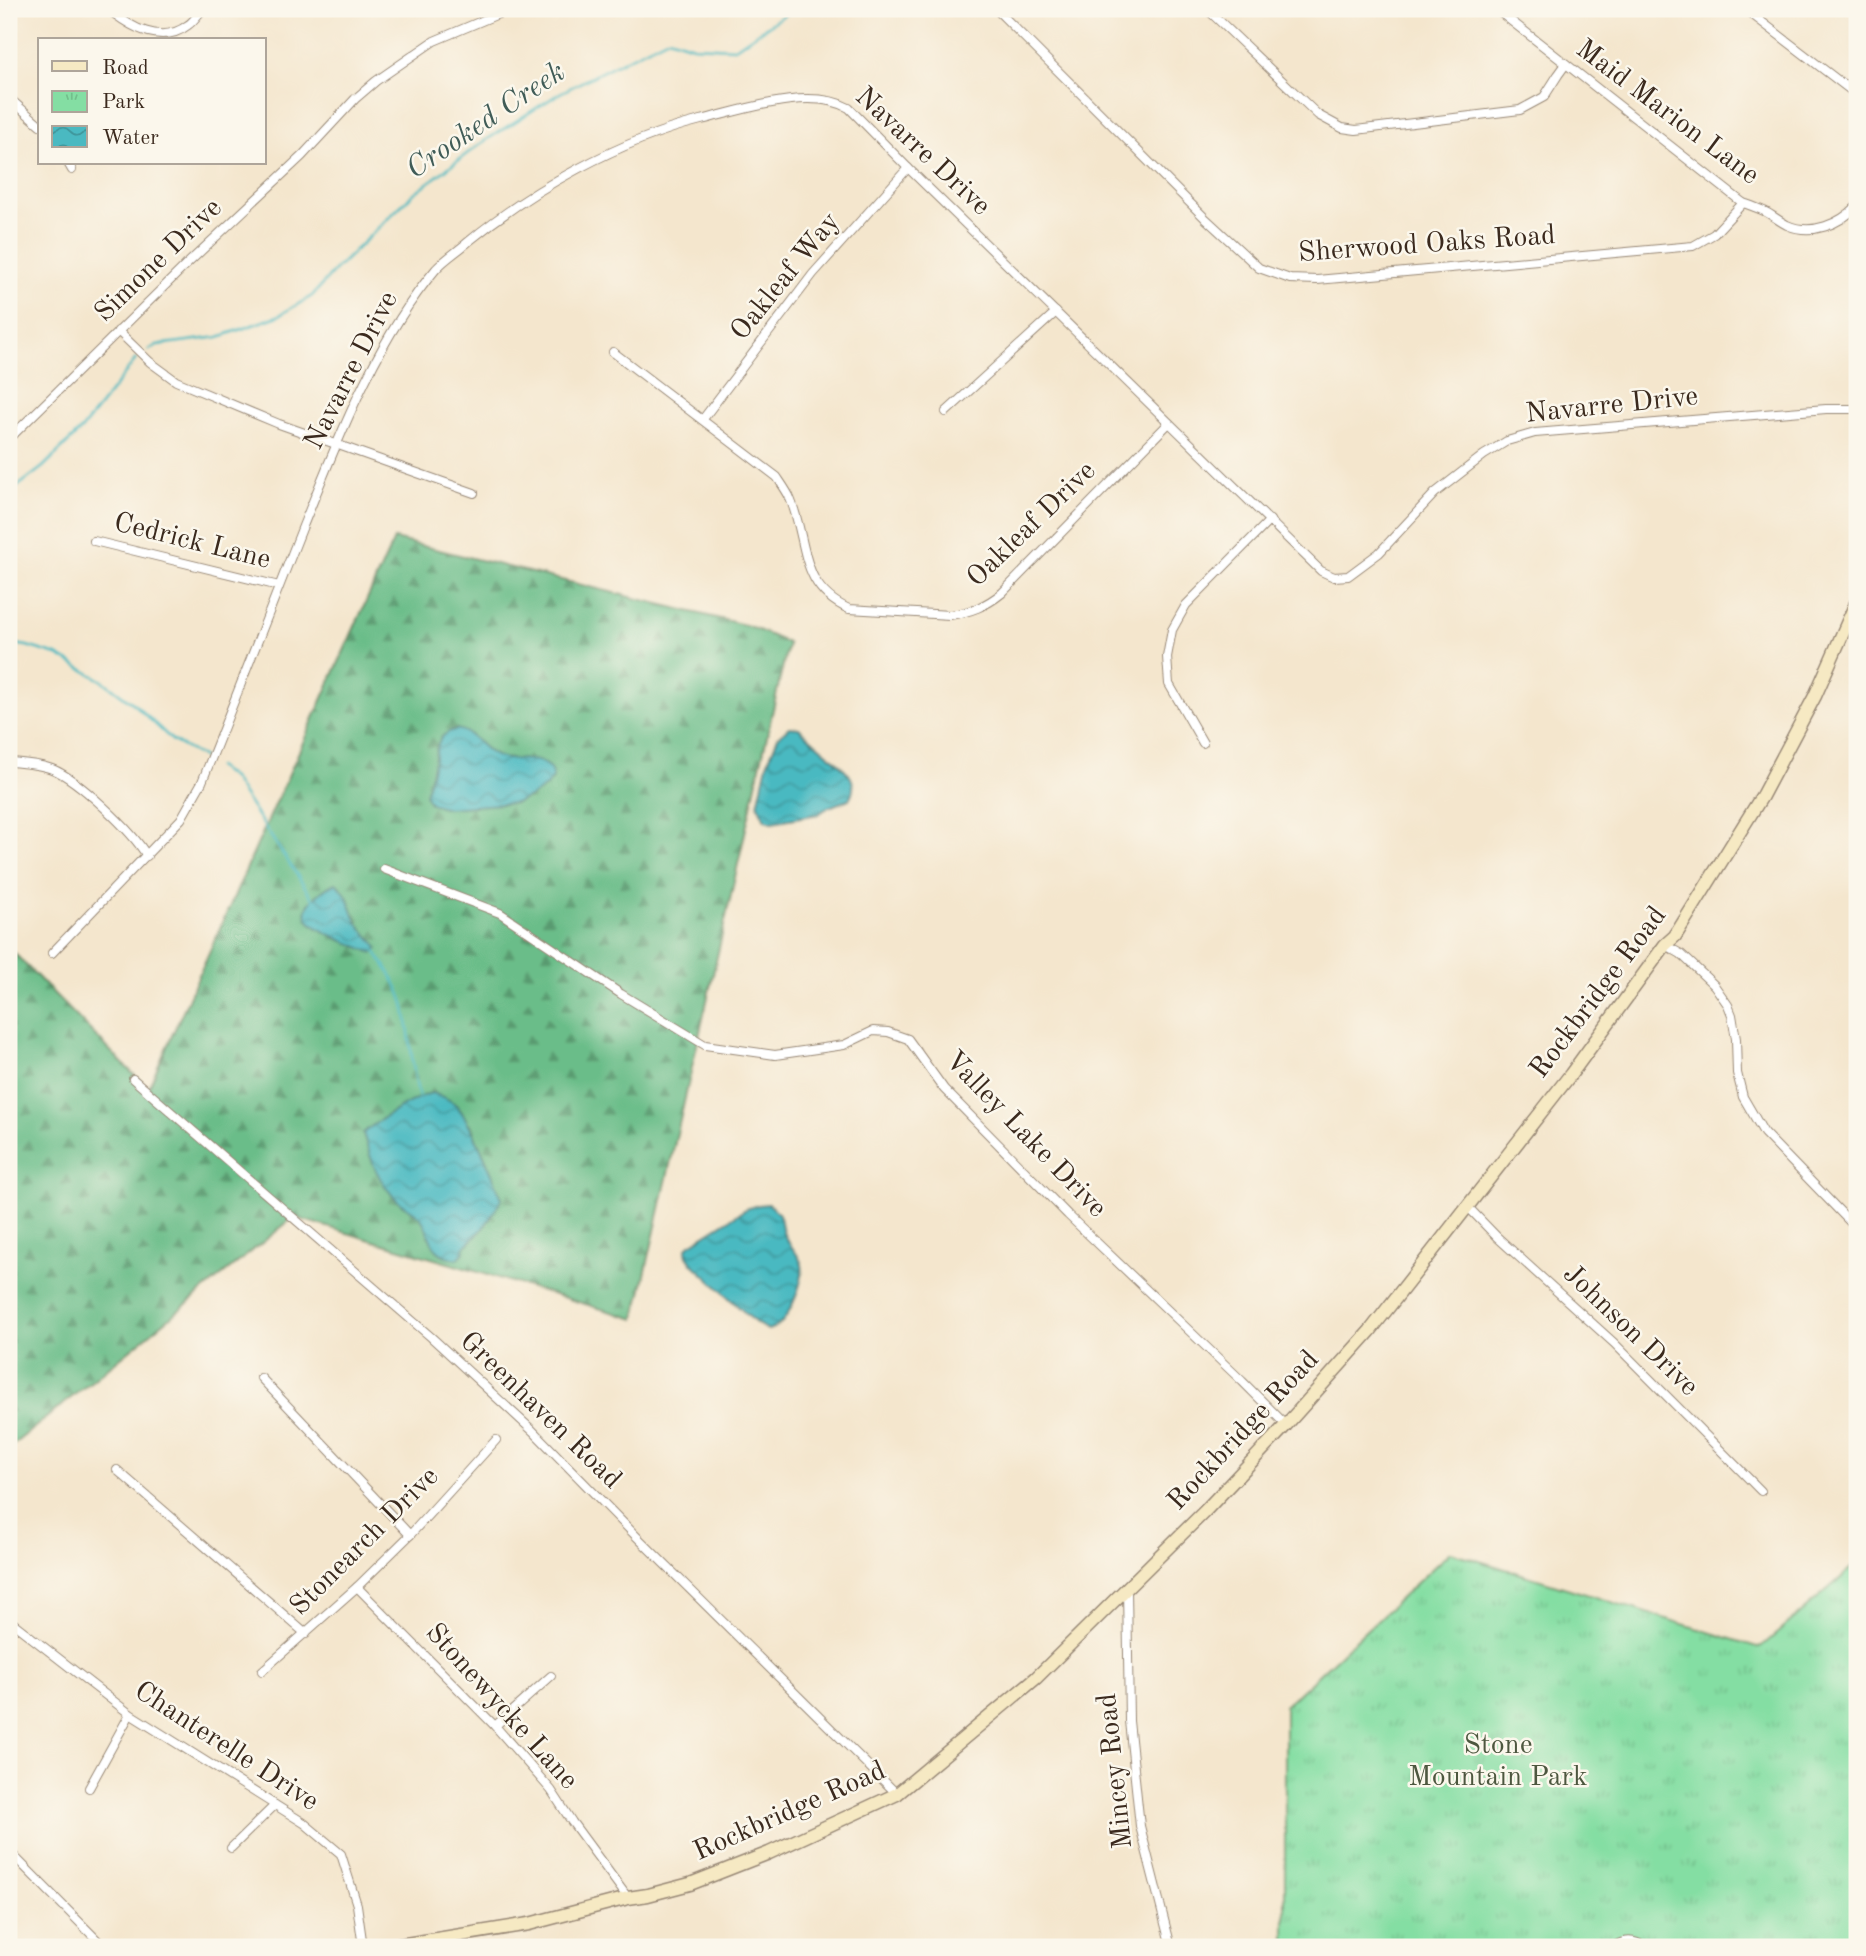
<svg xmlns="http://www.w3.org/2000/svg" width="1866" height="1956" font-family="'Old Standard TT',serif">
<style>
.forest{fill:url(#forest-firs);stroke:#537454;stroke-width:2}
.park{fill:url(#park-tufts);stroke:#608460;stroke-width:2}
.water{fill:url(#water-waves);stroke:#427270;stroke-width:2}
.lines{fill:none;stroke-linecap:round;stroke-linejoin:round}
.stream{stroke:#4ab9c1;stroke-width:2.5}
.street-casing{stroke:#988876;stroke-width:10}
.secondary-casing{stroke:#988876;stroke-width:15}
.street{stroke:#fff;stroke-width:8}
.secondary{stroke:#f6e9c3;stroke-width:12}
.labels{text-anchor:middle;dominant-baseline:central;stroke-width:5;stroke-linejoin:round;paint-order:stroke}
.street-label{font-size:28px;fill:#3b2a1e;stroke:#fbf7ec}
.park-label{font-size:28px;fill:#4d573f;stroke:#fbf7ec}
.water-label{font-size:30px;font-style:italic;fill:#405c57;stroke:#fbf7ec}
</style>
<defs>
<pattern id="forest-firs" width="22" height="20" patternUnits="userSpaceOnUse" patternTransform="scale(1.75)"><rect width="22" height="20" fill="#6bbd89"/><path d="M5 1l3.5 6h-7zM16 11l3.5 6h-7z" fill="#599a6f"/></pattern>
<pattern id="park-tufts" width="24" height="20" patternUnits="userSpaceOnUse" patternTransform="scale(1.75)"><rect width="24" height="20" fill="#84dea3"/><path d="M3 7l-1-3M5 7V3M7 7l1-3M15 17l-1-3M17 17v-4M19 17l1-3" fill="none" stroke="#73bf8c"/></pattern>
<pattern id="water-waves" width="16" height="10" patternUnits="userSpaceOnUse" patternTransform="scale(1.75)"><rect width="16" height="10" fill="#4ab9c1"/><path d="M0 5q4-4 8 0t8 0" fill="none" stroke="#3f979c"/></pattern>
</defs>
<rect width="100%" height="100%" fill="#fbf7ec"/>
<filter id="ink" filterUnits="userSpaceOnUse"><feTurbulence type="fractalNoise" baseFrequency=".0143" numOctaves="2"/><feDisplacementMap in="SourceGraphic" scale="14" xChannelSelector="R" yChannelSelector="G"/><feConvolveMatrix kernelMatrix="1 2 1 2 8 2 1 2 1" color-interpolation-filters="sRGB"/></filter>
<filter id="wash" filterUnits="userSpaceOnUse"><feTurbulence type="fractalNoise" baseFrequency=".00686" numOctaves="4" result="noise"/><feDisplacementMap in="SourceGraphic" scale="28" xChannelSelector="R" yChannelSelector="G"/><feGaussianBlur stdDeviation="1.57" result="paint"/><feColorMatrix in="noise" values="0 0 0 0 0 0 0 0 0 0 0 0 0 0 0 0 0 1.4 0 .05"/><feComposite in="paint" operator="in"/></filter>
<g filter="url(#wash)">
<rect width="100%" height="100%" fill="#f4e6cd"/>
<path class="forest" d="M 394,539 L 749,626 L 788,643 L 635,1319 L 294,1217 L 9,1448 L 9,948 L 148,1089 Z"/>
<path class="park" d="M 1450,1552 L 1760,1648 L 1857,1564 L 1857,1947 L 1285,1947 L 1285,1706 Z"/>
<g class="water">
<path d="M 789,727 L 799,728 C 811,741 845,765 851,778 C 855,786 853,792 849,799 L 829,807 L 818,814 L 772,822 L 765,820 L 758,805 L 767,764 L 778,737 Z"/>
<path d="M 457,729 C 475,732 484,754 502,758 C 520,762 550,753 553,778 C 545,791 529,798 515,803 L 447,808 L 430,803 L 425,794 C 428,785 431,775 433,766 C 438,748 434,735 457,729 Z"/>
<path d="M 336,883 C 352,897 348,905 357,922 C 362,931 372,938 378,948 L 373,953 C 359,947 314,931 308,919 C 304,912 308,904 313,899 C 320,893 328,885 336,883 Z"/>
<path d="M 433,1093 C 441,1096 451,1099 457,1106 C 474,1126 491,1173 502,1198 C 492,1218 481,1234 463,1248 L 464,1252 L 458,1259 C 427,1255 433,1235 420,1217 C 415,1211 404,1207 398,1201 C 377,1181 371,1160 363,1133 C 376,1122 417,1095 433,1093 Z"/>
<path d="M 768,1204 C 783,1214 779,1217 783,1232 C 787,1244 799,1253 802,1265 C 805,1279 791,1310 783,1321 C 779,1326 774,1328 768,1330 L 757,1324 L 693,1264 L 687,1255 L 686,1250 L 689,1245 L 746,1209 L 758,1205 Z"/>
</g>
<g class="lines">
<g class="stream">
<path d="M 149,350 L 157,345 L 219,337 L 278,316 L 312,296 L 336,269 L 413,194 L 480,144 L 560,93 L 668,38 L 693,46 L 735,48 L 793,9"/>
<path d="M 9,493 L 43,467 L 82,429 L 136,359"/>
<path d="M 9,643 L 27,646 L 57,655 L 103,681 L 134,704 L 173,741 L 204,758"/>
<path d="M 217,767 L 232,778 L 313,899"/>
<path d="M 375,951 C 386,967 399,985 404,1004 C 411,1035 411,1066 419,1097"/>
</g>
</g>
</g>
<g filter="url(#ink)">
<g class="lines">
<defs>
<g id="street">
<path d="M 108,9 C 130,27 161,46 188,25 C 194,21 198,14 203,9"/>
<path d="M 996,9 L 1206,219 L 1259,268 L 1290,279 L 1317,280 L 1693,246 L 1714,234 L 1743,203"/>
<path d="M 1207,9 L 1318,115 L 1342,128 L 1356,130 L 1520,110 L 1544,97 L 1558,75 L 1566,64"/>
<path d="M 1496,9 L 1743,203 C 1750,205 1757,208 1764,211 C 1772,215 1779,221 1787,225 C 1812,236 1840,224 1857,206"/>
<path d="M 1745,9 L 1857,95"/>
<path d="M 9,98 L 40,125"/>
<path d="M 68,163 L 72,170"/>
<path d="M 118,331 L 150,362 L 176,381 L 279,424 L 474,493"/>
<path d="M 613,352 L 777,477 C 781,483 786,490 789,496 C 809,540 797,586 849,609 L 950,615 C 971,612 986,606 1002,593 L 1169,423"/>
<path d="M 946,412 L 1056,312"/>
<path d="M 703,419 L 813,274 L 908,168"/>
<path d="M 14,434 L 186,265 L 302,156 L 355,99 L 376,81 L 434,41 L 510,9"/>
<path d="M 94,541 L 279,586"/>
<path d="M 1203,743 L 1169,684 L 1167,657 L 1172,630 L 1186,605 L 1270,520"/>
<path d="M 9,762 C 23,763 38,764 52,769 C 78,779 133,832 147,856"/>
<path d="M 384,869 L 500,913 L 621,994 L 705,1045 L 775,1055 L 844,1045 L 873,1031 L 888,1032 L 908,1039 L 944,1089 L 1068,1215 L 1242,1381 L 1286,1425"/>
<path d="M 1665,945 L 1681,954 L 1714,985 L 1728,1005 L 1732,1015 L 1736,1039 L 1737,1073 L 1743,1097 L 1764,1133 L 1857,1229"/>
<path d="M 52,953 L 181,819 L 202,782 C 236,697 269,612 303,526 C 338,440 375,341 436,269 C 445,259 458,251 468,242 C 532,189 620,140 701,120 C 743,110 810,86 849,108 L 908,168 L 1321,571 L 1334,577 L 1348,576 L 1379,553 L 1435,493 L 1484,455 L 1507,441 L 1535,433 L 1571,430 L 1826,409 L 1857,409"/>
<path d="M 133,1079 L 431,1337 L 533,1431 L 636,1536 L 897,1794"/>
<path d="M 1467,1206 L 1497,1237 L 1614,1343 L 1761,1491"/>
<path d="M 261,1378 L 410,1535"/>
<path d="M 117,1470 L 306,1634"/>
<path d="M 357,1587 L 495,1726 L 551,1790 L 572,1822 L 628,1898"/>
<path d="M 1127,1588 L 1129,1721 L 1140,1826 L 1171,1947"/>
<path d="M 9,1620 L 130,1714 L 304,1823 L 341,1854 L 357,1905 L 363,1947"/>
<path d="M 262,1671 L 357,1587 L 410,1535 L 496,1440"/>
<path d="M 495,1726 L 551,1676"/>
<path d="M 89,1788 L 130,1714"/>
<path d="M 231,1848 L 275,1805"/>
<path d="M 9,1851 L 104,1947"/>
<path d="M 1613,1947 C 1623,1940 1634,1939 1645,1947"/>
</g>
<path id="secondary" d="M 387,1947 L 529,1924 L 628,1898 L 648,1895 L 690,1884 L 769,1853 L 897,1794 L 1036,1678 L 1204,1512 L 1286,1425 L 1370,1331 L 1571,1074 L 1665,945 L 1675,936 L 1762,796 L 1815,696 L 1857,601"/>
</defs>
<use href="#street" class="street-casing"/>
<use href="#secondary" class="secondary-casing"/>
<use href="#street" class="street"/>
<use href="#secondary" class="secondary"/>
</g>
</g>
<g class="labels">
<g class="street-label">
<text transform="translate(1667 113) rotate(37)">Maid Marion Lane</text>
<text transform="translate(922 152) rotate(43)">Navarre Drive</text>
<text transform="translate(1427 245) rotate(-4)">Sherwood Oaks Road</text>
<text transform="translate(159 261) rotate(-44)">Simone Drive</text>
<text transform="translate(786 277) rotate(-51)">Oakleaf Way</text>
<text transform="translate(352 371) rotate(-63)">Navarre Drive</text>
<text transform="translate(1612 406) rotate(-6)">Navarre Drive</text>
<text transform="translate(1032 525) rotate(-44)">Oakleaf Drive</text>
<text transform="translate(192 542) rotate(14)">Cedrick Lane</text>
<text transform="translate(1599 993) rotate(-53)">Rockbridge Road</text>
<text transform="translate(1025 1135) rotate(46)">Valley Lake Drive</text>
<text transform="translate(1630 1331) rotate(44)">Johnson Drive</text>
<text transform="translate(540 1411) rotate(44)">Greenhaven Road</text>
<text transform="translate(1244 1431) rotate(-47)">Rockbridge Road</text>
<text transform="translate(365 1542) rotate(-45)">Stonearch Drive</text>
<text transform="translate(501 1707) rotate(48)">Stonewycke Lane</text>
<text transform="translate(226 1747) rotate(33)">Chanterelle Drive</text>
<text transform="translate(1116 1771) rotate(-96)">Mincey Road</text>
<text transform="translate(790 1812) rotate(-24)">Rockbridge Road</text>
</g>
<g class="park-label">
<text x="1498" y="1746">Stone<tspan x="1498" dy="32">Mountain Park</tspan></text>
</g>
<g class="water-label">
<text transform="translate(486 121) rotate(-34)">Crooked Creek</text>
</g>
</g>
<rect width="1866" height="1956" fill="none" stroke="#fbf7ec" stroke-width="35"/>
<rect x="38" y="38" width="228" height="126" fill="#fbf7ec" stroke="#aea59a" stroke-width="2"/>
<rect x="52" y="61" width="35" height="10" fill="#f6e9c3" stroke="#aea59a" stroke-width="2"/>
<text x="102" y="74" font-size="21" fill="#3b2a1e">Road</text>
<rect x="52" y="91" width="35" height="21" fill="url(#park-tufts)" stroke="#aea59a" stroke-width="2"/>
<text x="102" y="108" font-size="21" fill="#3b2a1e">Park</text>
<rect x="52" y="126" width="35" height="21" fill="url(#water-waves)" stroke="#aea59a" stroke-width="2"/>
<text x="102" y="144" font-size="21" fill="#3b2a1e">Water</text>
</svg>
